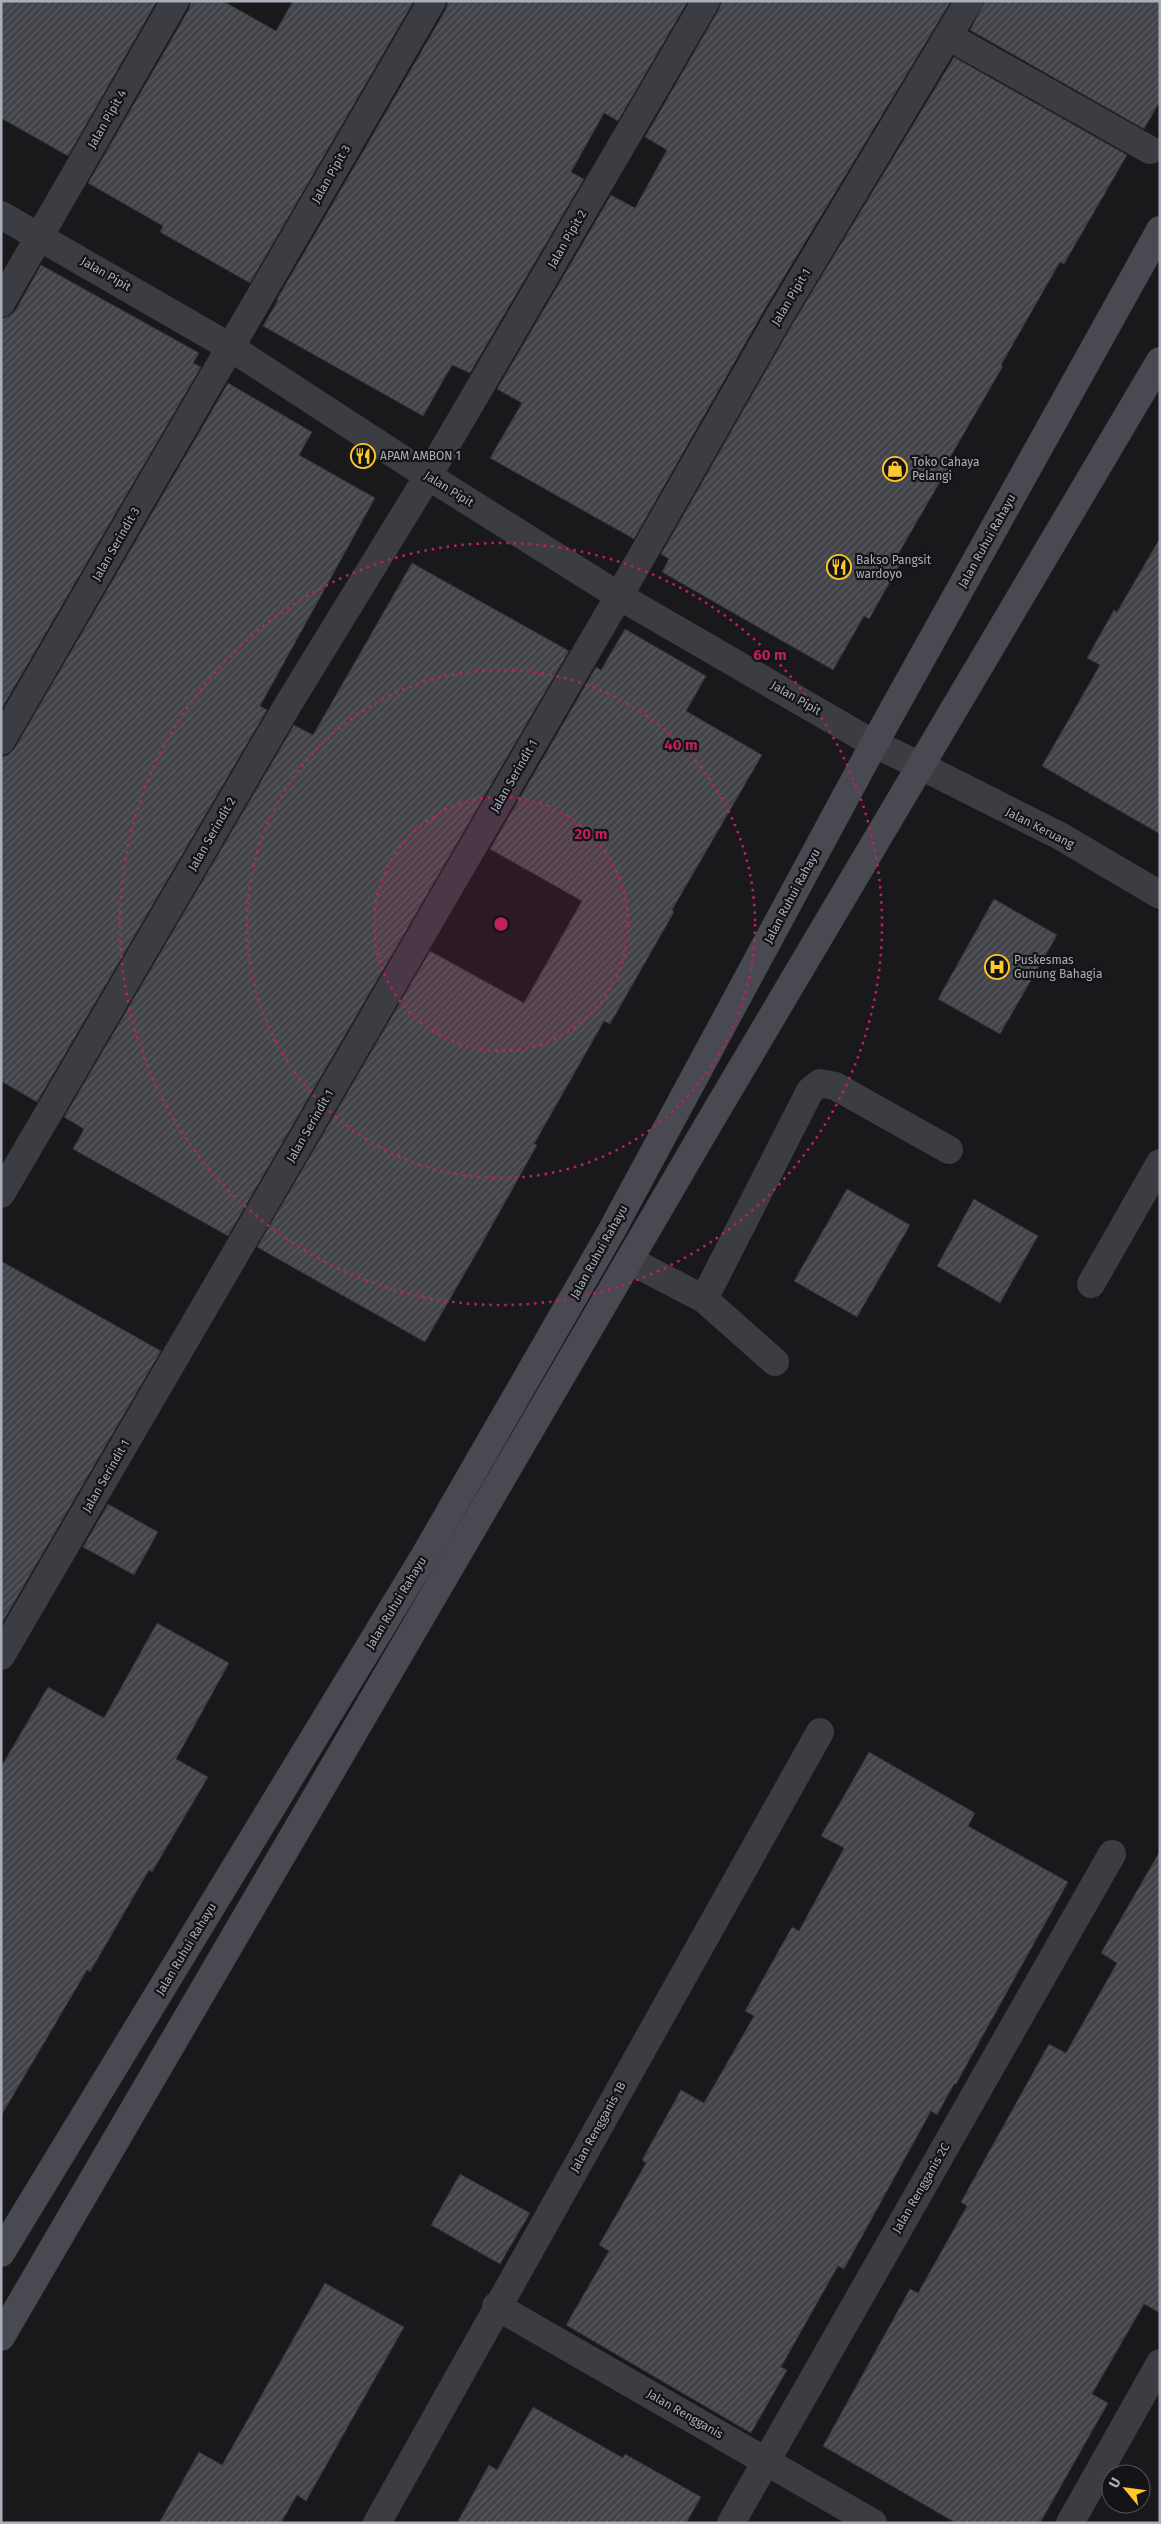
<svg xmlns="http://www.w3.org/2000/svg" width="1161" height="2524" font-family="'Fira Sans',sans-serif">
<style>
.building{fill:url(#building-hatch);stroke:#333338}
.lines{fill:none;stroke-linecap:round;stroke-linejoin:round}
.minor{stroke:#3c3c43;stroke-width:28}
.tertiary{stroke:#3c3c43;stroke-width:28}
.secondary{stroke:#484951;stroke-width:28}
.ring{fill:none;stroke:#c12060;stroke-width:2.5;stroke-dasharray:2.5 5}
.labels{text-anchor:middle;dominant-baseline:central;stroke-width:4.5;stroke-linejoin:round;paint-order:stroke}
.street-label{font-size:12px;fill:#abafbc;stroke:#141417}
.poi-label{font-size:12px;fill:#abafbc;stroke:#141417;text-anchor:start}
.centre{fill:#c12060;stroke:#141417;stroke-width:2.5}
.ring-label{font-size:15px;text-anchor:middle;font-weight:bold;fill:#c12060;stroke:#141417;stroke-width:4.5;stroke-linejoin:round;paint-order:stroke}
</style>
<defs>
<pattern id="building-hatch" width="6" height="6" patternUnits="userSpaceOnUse" patternTransform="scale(1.25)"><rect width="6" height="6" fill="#434449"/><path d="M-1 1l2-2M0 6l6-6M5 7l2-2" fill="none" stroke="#5b5c61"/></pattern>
</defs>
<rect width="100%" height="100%" fill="#19191c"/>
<g class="building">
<path d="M 1,1 L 157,1 L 68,156 L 1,118 Z"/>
<path d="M 191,1 L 223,1 L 276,31 L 293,1 L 414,1 L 250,283 L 160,232 L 163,226 L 88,183 L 189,9 Z"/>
<path d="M 448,1 L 688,1 L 618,121 L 604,113 L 571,172 L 584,179 L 470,373 L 452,365 L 423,416 L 263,326 L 278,300 L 277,299 L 446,9 Z"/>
<path d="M 722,1 L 951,1 L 766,307 L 634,539 L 490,458 L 522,403 L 497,389 L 611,195 L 635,208 L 667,150 L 645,137 L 719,9 Z"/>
<path d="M 985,1 L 1160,1 L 1160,101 L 1144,129 L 970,30 Z"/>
<path d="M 954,57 L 1127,155 L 1064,264 L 1060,262 L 1001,365 L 1003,366 L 945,466 L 948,468 L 893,563 L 899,566 L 869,619 L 864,616 L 833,670 L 662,572 L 669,559 L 661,554 L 793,323 Z"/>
<path d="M 41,265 L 199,353 L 193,363 L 201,367 L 1,710 L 1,319 L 9,316 L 15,311 Z"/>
<path d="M 228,383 L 312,432 L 299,455 L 375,498 L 260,706 L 267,710 L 37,1102 L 1,1081 L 1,757 L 8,755 L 14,749 Z"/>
<path d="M 1160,538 L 1160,834 L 1042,766 L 1100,665 L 1087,658 L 1114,610 L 1117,612 Z"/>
<path d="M 412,563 L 569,651 L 228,1236 L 73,1149 L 84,1129 L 64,1117 L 294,725 L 313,735 Z"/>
<path d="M 625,629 L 706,676 L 686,711 L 762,755 L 672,910 L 674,912 L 610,1024 L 604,1021 L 534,1144 L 537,1145 L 480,1247 L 425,1342 L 257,1247 L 430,951 L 524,1003 L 582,901 L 490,849 L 596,667 L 601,670 Z"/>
<path d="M 994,899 L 1057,935 L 1000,1034 L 938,999 Z"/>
<path d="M 847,1189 L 910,1225 L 857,1317 L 794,1281 Z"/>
<path d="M 974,1199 L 1038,1236 L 1000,1303 L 937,1266 Z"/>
<path d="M 1,1261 L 161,1351 L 1,1625 Z"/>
<path d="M 108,1504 L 158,1532 L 134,1575 L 83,1547 Z"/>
<path d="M 157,1623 L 229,1663 L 176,1759 L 208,1777 L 152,1872 L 149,1870 L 90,1972 L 87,1970 L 1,2116 L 1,1767 L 48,1687 L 104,1718 Z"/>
<path d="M 869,1752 L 975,1813 L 968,1826 L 1068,1882 L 956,2084 L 954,2084 L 937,2115 L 931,2111 L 844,2269 L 838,2266 L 781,2367 L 787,2370 L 751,2433 L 566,2325 L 609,2251 L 599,2245 L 646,2163 L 642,2160 L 681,2090 L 704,2103 L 754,2016 L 745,2011 L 792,1927 L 799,1931 L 844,1848 L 821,1836 Z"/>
<path d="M 1160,1851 L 1160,2313 L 1144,2304 L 1092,2394 L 1108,2403 L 1040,2523 L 956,2523 L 823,2446 L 910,2289 L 918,2293 L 967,2206 L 961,2202 L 1049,2044 L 1066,2053 L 1117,1963 L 1101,1953 Z"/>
<path d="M 460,2174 L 530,2213 L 500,2264 L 431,2225 Z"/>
<path d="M 325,2283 L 404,2327 L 306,2501 L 297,2495 L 281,2523 L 159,2523 L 199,2452 L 222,2465 Z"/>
<path d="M 533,2407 L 623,2458 L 625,2454 L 701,2497 L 686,2523 L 457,2523 L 489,2465 L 497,2470 Z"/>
</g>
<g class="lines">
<g class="minor">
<path d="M 948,36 L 1150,150"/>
<path d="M 1,303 L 175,1"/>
<path d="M 1,741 L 432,1"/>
<path d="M 919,765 L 1060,836 L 1160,895"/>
<path d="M 1,1194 L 289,703 L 428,476 L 706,1"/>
<path d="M 629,1260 L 704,1299 L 775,1362"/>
<path d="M 1091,1284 L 1160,1163"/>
<path d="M 704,1299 L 810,1091 L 820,1083 L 835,1086 L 949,1150"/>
<path d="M 1,1656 L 619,596 L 780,315 L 969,1"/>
<path d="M 496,2306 L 873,2523"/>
<path d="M 377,2523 L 820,1732"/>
<path d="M 731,2523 L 1112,1854"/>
<path d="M 1070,2523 L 1160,2363"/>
</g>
<path class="tertiary" d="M 1,215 L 230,347 L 428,476 L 619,596 L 874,744 L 919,765"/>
<g class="secondary">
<path d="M 1,2253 L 425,1555 L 612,1230 L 874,744 L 1160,230"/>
<path d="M 1,2337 C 384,1676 769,1017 1160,361"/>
</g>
</g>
<circle cx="501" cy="924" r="127" fill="#c12060" fill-opacity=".12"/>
<g class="ring">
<circle cx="501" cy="924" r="127"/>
<circle cx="501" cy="924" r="254"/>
<circle cx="501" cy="924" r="381"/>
</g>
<defs>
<symbol id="restaurant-ring" viewBox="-11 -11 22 22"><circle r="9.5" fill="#141417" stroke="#fec72e" stroke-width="1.5"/><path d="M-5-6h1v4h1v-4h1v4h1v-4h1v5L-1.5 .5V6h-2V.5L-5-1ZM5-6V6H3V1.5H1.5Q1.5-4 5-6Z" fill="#fec72e"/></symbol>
<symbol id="shop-ring" viewBox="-11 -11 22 22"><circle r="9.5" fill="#141417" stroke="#fec72e" stroke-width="1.5"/><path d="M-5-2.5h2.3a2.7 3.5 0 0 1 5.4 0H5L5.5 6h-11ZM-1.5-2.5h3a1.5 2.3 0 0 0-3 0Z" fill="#fec72e"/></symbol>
<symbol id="hospital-ring" viewBox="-11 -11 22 22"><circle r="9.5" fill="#141417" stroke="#fec72e" stroke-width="1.5"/><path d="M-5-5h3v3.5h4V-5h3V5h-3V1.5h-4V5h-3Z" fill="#fec72e"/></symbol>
</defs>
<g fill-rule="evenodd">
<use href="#restaurant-ring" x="349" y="442" width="28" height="28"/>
<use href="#shop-ring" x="881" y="455" width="28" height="28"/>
<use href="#restaurant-ring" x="825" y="553" width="28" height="28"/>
<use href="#hospital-ring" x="983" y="953" width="28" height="28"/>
</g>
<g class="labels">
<g class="street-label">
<text transform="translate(107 119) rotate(-60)">Jalan Pipit 4</text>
<text transform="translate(331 174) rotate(-60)">Jalan Pipit 3</text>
<text transform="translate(567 239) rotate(-60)">Jalan Pipit 2</text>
<text transform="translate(106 274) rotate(30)">Jalan Pipit</text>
<text transform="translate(791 297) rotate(-59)">Jalan Pipit 1</text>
<text transform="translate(449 489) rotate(32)">Jalan Pipit</text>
<text transform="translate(987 541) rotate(-61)">Jalan Ruhui Rahayu</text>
<text transform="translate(116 544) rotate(-60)">Jalan Serindit 3</text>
<text transform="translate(796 698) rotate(30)">Jalan Pipit</text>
<text transform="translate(514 776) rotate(-60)">Jalan Serindit 1</text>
<text transform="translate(1040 828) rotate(27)">Jalan Keruang</text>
<text transform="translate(212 834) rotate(-60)">Jalan Serindit 2</text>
<text transform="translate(792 896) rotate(-62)">Jalan Ruhui Rahayu</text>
<text transform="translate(310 1126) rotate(-60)">Jalan Serindit 1</text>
<text transform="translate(599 1252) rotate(-61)">Jalan Ruhui Rahayu</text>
<text transform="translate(106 1476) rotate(-60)">Jalan Serindit 1</text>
<text transform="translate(396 1603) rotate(-59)">Jalan Ruhui Rahayu</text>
<text transform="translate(186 1949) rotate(-59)">Jalan Ruhui Rahayu</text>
<text transform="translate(598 2127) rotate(-61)">Jalan Rengganis 1B</text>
<text transform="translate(921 2188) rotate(-60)">Jalan Rengganis 2C</text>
<text transform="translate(685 2414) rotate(30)">Jalan Rengganis</text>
</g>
<g class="poi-label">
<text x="380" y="456">APAM AMBON 1</text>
<text x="912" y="462">Toko Cahaya<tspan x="912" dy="14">Pelangi</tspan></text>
<text x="856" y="560">Bakso Pangsit<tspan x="856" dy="14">wardoyo</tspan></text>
<text x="1014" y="960">Puskesmas<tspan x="1014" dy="14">Gunung Bahagia</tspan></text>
</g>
</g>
<circle cx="501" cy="924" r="8" class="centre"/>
<g class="ring-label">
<text x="770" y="660">60 m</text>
<text x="681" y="750">40 m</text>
<text x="591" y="839">20 m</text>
</g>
<rect width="1161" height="2524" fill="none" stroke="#abafbc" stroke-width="5"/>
<g transform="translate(1126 2489) rotate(299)"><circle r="24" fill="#141417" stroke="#505259"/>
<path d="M0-4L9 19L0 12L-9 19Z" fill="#fec72e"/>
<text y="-8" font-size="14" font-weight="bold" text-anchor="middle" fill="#abafbc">U</text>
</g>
</svg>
